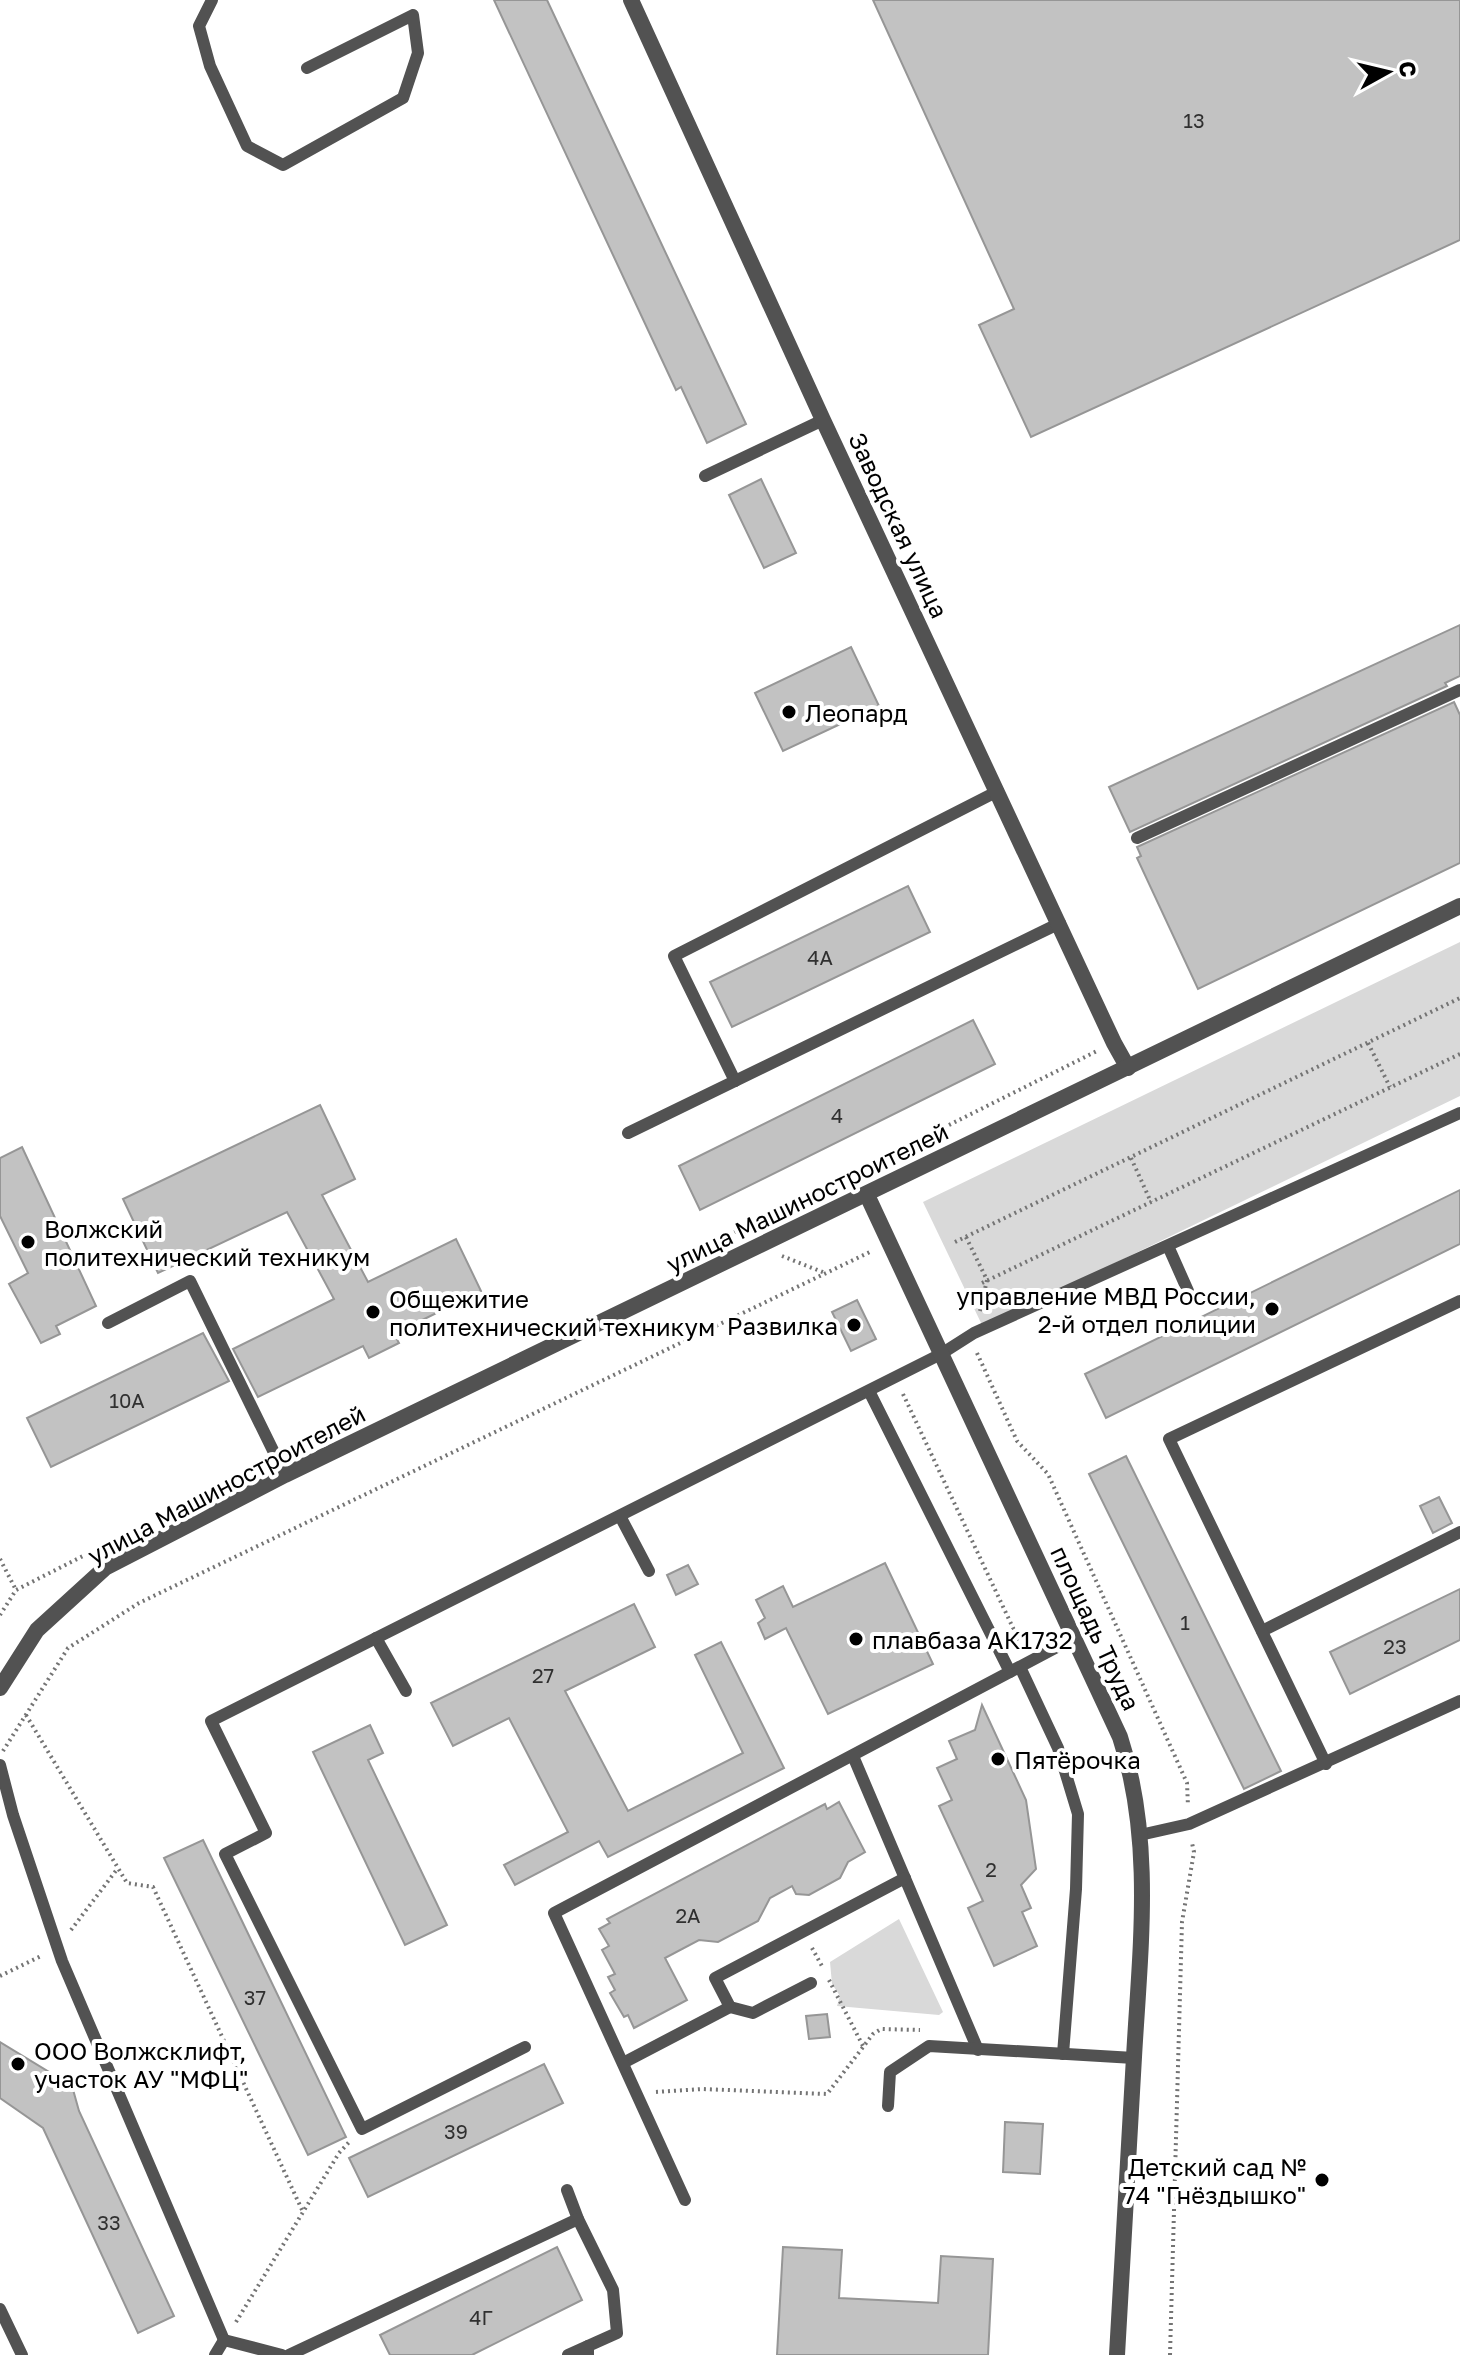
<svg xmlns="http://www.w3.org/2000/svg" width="1460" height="2355" font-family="'Golos Text',sans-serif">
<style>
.green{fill:#d9d9d9}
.building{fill:#c2c2c2;stroke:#969696;stroke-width:2}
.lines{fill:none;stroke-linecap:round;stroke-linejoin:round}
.path{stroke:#747474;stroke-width:4;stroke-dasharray:2 4;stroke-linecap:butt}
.service{stroke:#525252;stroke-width:12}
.minor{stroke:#525252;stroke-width:16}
.poi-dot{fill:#000;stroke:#fff;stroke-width:3}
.labels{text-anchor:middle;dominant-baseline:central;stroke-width:8;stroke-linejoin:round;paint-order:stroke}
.number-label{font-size:20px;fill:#303030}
.street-label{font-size:24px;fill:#000;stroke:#fff}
.poi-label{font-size:24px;fill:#000;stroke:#fff;text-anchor:start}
</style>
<rect width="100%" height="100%" fill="#fff"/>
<g class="green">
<path d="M 1460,942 L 1460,1096 L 983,1327 L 923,1202 Z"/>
<path d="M 899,1919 L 943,2012 L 939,2015 L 837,2006 L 840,1996 L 832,1984 L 830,1962 Z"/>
</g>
<g class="building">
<path d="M 494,0 L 547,0 L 746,424 L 707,443 L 681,387 L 676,390 Z"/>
<path d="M 873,0 L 1460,0 L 1460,240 L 1031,437 L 979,325 L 1014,309 Z"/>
<path d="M 761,479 L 796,553 L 764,568 L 729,495 Z"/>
<path d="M 1460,625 L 1460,676 L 1445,683 L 1447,686 L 1130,832 L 1109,787 Z"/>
<path d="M 851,647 L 879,706 L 783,751 L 755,693 Z"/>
<path d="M 1454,702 L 1460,715 L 1460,863 L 1198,989 L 1137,858 L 1141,856 L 1137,847 Z"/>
<path d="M 908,886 L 930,932 L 732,1027 L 710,982 Z"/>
<path d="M 973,1020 L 995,1064 L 700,1210 L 679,1166 Z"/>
<path d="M 320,1105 L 355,1179 L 322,1195 L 368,1282 L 456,1239 L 481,1291 L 394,1334 L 399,1343 L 369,1358 L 363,1346 L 258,1397 L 233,1349 L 334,1299 L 287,1212 L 158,1273 L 123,1199 Z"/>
<path d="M 22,1147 L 96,1306 L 56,1326 L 60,1334 L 41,1343 L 9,1284 L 28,1273 L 0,1216 L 0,1158 Z"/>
<path d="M 1460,1190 L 1460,1244 L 1106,1418 L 1085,1374 Z"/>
<path d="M 857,1300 L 876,1339 L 851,1351 L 832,1312 Z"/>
<path d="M 203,1333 L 229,1381 L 51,1467 L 27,1418 Z"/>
<path d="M 1126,1456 L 1281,1771 L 1244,1789 L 1089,1474 Z"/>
<path d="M 1439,1497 L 1452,1523 L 1433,1533 L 1420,1506 Z"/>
<path d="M 885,1563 L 933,1664 L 828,1714 L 786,1628 L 765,1639 L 758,1623 L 765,1618 L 756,1600 L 783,1586 L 793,1607 Z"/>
<path d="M 688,1565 L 698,1584 L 676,1595 L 667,1575 Z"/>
<path d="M 1460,1589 L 1460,1640 L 1350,1694 L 1330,1652 Z"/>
<path d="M 634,1604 L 655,1647 L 565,1691 L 628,1811 L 743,1753 L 695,1655 L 721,1642 L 784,1768 L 608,1857 L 599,1841 L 515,1885 L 504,1865 L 568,1832 L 509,1718 L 453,1746 L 431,1703 Z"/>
<path d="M 982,1705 L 1026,1800 L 1036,1869 L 1021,1885 L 1031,1908 L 1022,1912 L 1037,1946 L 994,1966 L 968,1908 L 983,1901 L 939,1806 L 952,1800 L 937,1768 L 957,1759 L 949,1741 L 975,1730 Z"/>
<path d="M 370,1725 L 383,1753 L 368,1760 L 447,1925 L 405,1945 L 313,1752 Z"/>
<path d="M 839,1802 L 865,1852 L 848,1862 L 840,1878 L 809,1895 L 796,1894 L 792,1886 L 770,1898 L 758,1921 L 718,1942 L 699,1940 L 665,1958 L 687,2000 L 634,2028 L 628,2015 L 624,2017 L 610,1993 L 615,1990 L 608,1977 L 615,1974 L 602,1950 L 609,1946 L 599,1929 L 610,1923 L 607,1919 L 825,1804 L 827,1809 Z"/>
<path d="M 203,1840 L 346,2137 L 308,2155 L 164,1858 Z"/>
<path d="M 827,2014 L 830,2037 L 809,2039 L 806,2016 Z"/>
<path d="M 0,2042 L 72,2086 L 79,2111 L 174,2316 L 138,2333 L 43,2128 L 0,2098 Z"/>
<path d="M 544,2064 L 563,2103 L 368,2197 L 349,2158 Z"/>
<path d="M 1005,2122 L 1043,2124 L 1040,2174 L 1003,2172 Z"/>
<path d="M 557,2247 L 582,2300 L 472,2355 L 390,2355 L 380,2335 Z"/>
<path d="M 783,2247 L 842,2250 L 839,2298 L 938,2303 L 941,2256 L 993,2259 L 988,2355 L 777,2355 Z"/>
</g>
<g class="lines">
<g class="path">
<path d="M 1368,1043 L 1390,1087"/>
<path d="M 1131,1158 L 1151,1202"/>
<path d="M 729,1235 L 1097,1051"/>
<path d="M 966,1237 L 987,1280 L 980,1311"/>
<path d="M 955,1242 L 1460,998"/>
<path d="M 782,1256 L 825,1273"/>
<path d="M 982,1283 L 1460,1054"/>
<path d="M 977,1353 L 1017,1441 L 1048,1474 L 1187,1783 L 1188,1806"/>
<path d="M 903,1394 L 1022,1647"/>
<path d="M 0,1559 L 16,1590"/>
<path d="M 0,1615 L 16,1590 L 87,1554"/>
<path d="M 26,1715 L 127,1883 L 153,1887 L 303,2212"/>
<path d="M 3,1751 L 68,1648 L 139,1603 L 872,1251"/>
<path d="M 71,1930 L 118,1868"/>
<path d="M 812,1948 L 823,1968"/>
<path d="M 0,1976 L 41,1956"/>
<path d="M 829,1980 L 863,2046"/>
<path d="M 656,2092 L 702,2089 L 827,2094 L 873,2034 L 881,2029 L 920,2030"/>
<path d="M 236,2322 L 339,2153 L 351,2140"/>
<path d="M 1170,2355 L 1182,1922 L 1194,1852 L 1192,1843"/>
</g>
<g class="service">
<path d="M 212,0 L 199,26 L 210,66 L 247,146 L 283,165 L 403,98 L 418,53 L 413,15 L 307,68"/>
<path d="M 705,476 L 823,420"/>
<path d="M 1137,838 L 1460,690"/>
<path d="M 735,1081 L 674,956 L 998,791"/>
<path d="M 628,1133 L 1060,923"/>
<path d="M 1168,1246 L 1188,1291"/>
<path d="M 108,1323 L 190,1281 L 285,1475"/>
<path d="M 869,1391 L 1010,1672"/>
<path d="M 620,1516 L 649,1571"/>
<path d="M 1262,1631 L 1460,1532"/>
<path d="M 376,1638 L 406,1691"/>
<path d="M 1020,1667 L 1058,1748 L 1078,1814 L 1076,1889 L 1063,2054"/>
<path d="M 853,1756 L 978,2050"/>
<path d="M 1326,1764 L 1169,1439 L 1460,1301"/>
<path d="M 0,1765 L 13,1815 L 62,1961 L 224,2340"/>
<path d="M 1140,1835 L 1189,1824 L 1460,1701"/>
<path d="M 730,2007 L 753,2013 L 811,1983"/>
<path d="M 525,2047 L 362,2129 L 225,1854 L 266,1833 L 211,1721 L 941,1354 L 974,1333 L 1460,1113"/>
<path d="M 623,2063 L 730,2007 L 715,1978 L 905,1878"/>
<path d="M 888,2106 L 890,2072 L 929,2046 L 1134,2058"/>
<path d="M 567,2190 L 578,2219 L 613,2290 L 617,2333 L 588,2346"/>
<path d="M 685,2200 L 554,1913 L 1074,1638"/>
<path d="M 0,2309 L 22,2355"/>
<path d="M 224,2340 L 282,2355"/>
<path d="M 215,2355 L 224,2340"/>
<path d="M 289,2355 L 578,2219"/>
<path d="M 568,2355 L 588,2346 L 588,2355"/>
</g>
<g class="minor">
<path d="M 631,0 L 823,420 L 1114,1043 L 1128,1068"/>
<path d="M 867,1195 L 1120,1737 C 1154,1840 1140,1950 1134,2057 C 1128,2156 1123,2256 1117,2355"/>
<path d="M 0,1688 L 37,1630 L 105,1568 L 285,1475 L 1460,906"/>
</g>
</g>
<g class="poi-dot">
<circle cx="789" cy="712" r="8"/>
<circle cx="28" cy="1242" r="8"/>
<circle cx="1272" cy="1309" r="8"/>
<circle cx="373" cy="1312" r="8"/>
<circle cx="854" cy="1325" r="8"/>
<circle cx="856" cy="1639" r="8"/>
<circle cx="998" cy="1759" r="8"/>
<circle cx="18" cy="2064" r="8"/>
<circle cx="1322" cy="2180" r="8"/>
</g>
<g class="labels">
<g class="number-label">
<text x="1194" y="120">13</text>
<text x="820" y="957">4А</text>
<text x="837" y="1115">4</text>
<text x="127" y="1400">10А</text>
<text x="1185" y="1622">1</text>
<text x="1395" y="1646">23</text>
<text x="543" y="1675">27</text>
<text x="991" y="1869">2</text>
<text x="688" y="1915">2А</text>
<text x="255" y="1997">37</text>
<text x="456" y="2131">39</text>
<text x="109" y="2222">33</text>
<text x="481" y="2317">4Г</text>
</g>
<g class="street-label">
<text transform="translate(899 525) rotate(65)">Заводская улица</text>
<text transform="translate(807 1197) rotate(-26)">улица Машиностроителей</text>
<text transform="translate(226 1484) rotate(-28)">улица Машиностроителей</text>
<text transform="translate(1096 1628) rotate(65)">площадь Труда</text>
</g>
<g class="poi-label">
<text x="805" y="712">Леопард</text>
<text x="44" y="1228">Волжский<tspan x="44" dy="28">политехнический техникум</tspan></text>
<text x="1256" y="1295" text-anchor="end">управление МВД России,<tspan x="1256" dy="28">2-й отдел полиции</tspan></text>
<text x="389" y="1298">Общежитие<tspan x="389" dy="28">политехнический техникум</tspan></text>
<text x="838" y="1325" text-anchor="end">Развилка</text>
<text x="872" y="1639">плавбаза АК1732</text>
<text x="1014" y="1759">Пятёрочка</text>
<text x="34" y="2050">ООО Волжсклифт,<tspan x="34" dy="28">участок АУ "МФЦ"</tspan></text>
<text x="1306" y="2166" text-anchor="end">Детский сад №<tspan x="1306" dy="28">74 "Гнёздышко"</tspan></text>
</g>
</g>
<g transform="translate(1388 72) rotate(82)" stroke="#ffffff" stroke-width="6" paint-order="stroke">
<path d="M0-6L14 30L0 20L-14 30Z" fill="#000000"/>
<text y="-12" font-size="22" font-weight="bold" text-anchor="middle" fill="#000000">С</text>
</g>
</svg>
